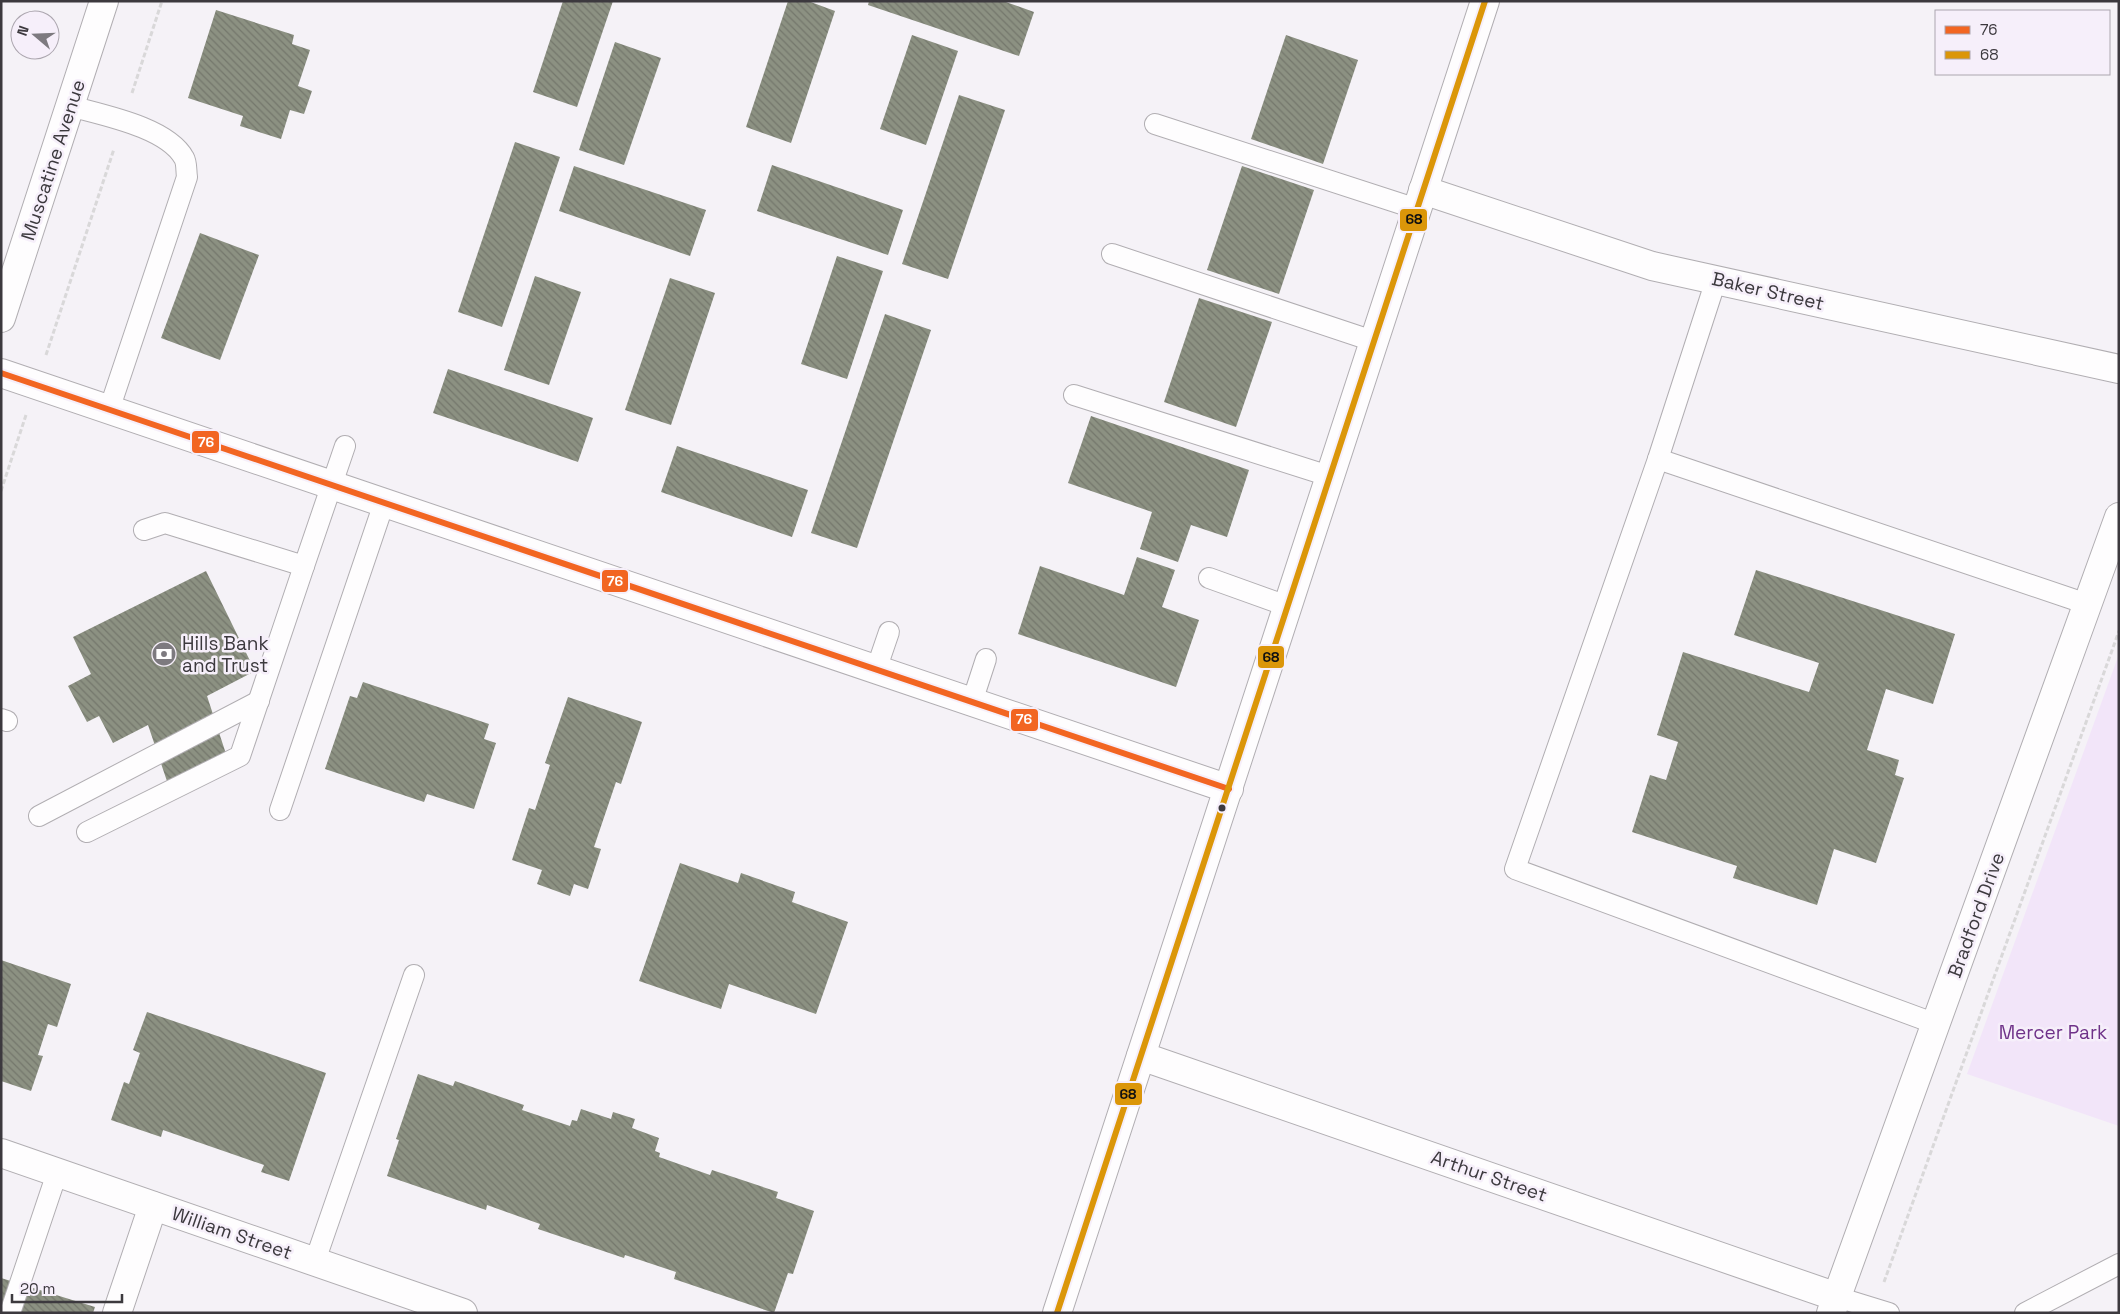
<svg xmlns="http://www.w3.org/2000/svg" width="2120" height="1314" font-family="'Space Grotesk',sans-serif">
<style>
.green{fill:#f2e5f9}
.building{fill:url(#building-back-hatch)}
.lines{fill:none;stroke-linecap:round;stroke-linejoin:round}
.service-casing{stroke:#b1aeb2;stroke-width:22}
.minor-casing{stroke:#b1aeb2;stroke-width:30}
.secondary-casing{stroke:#b1aeb2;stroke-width:30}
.path{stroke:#d9d8d9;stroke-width:3;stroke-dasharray:5 2.5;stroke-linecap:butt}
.service{stroke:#fefdfe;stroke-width:20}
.minor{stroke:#fefdfe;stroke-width:28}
.secondary{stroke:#fefdfe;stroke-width:28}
.bus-1-casing{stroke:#f6effa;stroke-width:10}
.bus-2-casing{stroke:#f6effa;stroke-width:10}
.bus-1{stroke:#f26522;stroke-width:6}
.bus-2{stroke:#db9609;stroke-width:6}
.bus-dot{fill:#3c393e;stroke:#f6effa;stroke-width:2}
.labels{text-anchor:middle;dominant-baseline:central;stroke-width:5;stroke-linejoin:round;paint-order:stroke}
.street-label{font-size:19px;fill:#3c393e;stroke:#f6effa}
.poi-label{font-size:19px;fill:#3c393e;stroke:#f6effa;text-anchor:start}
.park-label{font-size:19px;fill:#6f3289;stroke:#f6effa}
.line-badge{stroke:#f6effa;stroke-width:2}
.badge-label{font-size:14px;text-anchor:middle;font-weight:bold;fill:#fff}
.pale-badge-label{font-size:14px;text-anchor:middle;font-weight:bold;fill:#111}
</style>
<defs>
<pattern id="building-back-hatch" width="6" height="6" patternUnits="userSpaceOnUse" patternTransform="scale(1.25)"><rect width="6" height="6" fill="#8c9182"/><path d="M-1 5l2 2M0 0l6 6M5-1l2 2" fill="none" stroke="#74776c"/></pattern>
</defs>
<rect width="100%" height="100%" fill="#f5f2f7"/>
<path class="green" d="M 2119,654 L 2119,1126 L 1967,1074 Z"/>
<g class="building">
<path d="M 563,1 L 613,1 L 577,107 L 533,92 Z"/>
<path d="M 788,1 L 808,1 L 835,11 L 791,143 L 746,127 Z"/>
<path d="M 869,1 L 1003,1 L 1034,12 L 1019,56 L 868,5 Z"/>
<path d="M 216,10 L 294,35 L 292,44 L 310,50 L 298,86 L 312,91 L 304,114 L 290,110 L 281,139 L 240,126 L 243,116 L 188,98 Z"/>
<path d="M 912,35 L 958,51 L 926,145 L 880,129 Z"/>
<path d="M 1286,35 L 1358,60 L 1323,164 L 1251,139 Z"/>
<path d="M 615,42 L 661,58 L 624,165 L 579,150 Z"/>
<path d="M 959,95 L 1005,110 L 948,279 L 902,264 Z"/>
<path d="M 515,142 L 560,157 L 502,327 L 458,312 Z"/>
<path d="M 772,165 L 903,210 L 888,255 L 757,211 Z"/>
<path d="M 574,166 L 706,210 L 690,256 L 559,211 Z"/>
<path d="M 1242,166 L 1314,190 L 1279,294 L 1207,270 Z"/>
<path d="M 200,233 L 259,255 L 220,360 L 161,338 Z"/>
<path d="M 837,256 L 883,271 L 847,379 L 801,364 Z"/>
<path d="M 535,276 L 581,292 L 549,385 L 504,370 Z"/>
<path d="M 670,278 L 715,293 L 671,425 L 625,410 Z"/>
<path d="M 1199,298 L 1272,322 L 1236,427 L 1164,402 Z"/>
<path d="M 885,314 L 931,330 L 857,548 L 811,533 Z"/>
<path d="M 448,369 L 593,418 L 578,462 L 433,413 Z"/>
<path d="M 1091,416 L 1249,470 L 1227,537 L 1191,525 L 1178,562 L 1140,549 L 1152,512 L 1068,483 Z"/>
<path d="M 677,446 L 808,490 L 792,537 L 661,492 Z"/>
<path d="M 1137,557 L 1175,570 L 1162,607 L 1199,620 L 1176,687 L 1018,634 L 1040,566 L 1124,595 Z"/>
<path d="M 1756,570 L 1955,634 L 1933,704 L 1886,689 L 1867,750 L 1899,760 L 1895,775 L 1904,778 L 1876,863 L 1834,849 L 1817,905 L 1733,878 L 1737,866 L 1632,832 L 1650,775 L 1666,780 L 1678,742 L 1657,735 L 1683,652 L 1809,692 L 1819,663 L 1734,635 Z"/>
<path d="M 206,571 L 255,671 L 207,696 L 228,760 L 170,790 L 148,725 L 113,743 L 99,716 L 87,722 L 68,686 L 91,674 L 73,637 Z"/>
<path d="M 363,682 L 489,724 L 484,739 L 496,743 L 474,809 L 427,794 L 424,802 L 325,769 L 350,696 L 357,698 Z"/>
<path d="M 568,697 L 642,722 L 621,784 L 616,782 L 594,847 L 601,849 L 588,889 L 574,884 L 570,896 L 537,884 L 542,870 L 512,860 L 529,808 L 535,810 L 550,765 L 545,763 Z"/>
<path d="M 680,863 L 738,883 L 741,873 L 795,892 L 792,902 L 848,922 L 816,1014 L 729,984 L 721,1009 L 639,981 Z"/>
<path d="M 1,960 L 71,984 L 57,1027 L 48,1024 L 38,1055 L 43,1056 L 31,1091 L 1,1081 Z"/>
<path d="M 147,1012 L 326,1073 L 289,1181 L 261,1172 L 264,1165 L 163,1130 L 161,1137 L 111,1120 L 124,1082 L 129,1084 L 140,1053 L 133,1050 Z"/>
<path d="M 418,1074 L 453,1086 L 455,1081 L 524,1105 L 522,1110 L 570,1126 L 572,1120 L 577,1121 L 581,1109 L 611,1119 L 613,1112 L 635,1119 L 632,1128 L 659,1138 L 655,1151 L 660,1153 L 659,1157 L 710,1175 L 712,1170 L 778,1192 L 776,1198 L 814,1211 L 793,1274 L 788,1273 L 774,1313 L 674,1279 L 676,1272 L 625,1255 L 624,1258 L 538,1229 L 540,1224 L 487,1205 L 486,1210 L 387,1176 L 399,1140 L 396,1139 Z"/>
<path d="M 1,1278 L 95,1307 L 93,1313 L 1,1313 Z"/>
</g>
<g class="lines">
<defs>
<g id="service">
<path d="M 70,106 C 102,115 167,127 184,158 C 187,163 186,171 187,177 L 109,410"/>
<path d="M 1155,124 L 1417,209"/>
<path d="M 1112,254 L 1373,341"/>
<path d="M 1716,280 L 1658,459 L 1515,869 L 1936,1024"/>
<path d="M 1074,395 L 1329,476"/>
<path d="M 1658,459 L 2087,604"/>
<path d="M 144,530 L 165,523 L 304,566 L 345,446"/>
<path d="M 1209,578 L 1287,606"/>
<path d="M 876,670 L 889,632"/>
<path d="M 972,702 L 986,659"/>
<path d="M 1,719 L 7,721"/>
<path d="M 280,810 L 384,503"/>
<path d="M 39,816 L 259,701"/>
<path d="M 87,832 L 240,756 L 304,566"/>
<path d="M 315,1261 L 414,975"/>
<path d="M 1837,1297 L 1889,1313"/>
<path d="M 10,1313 L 57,1173"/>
<path d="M 2025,1313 L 2119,1264"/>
</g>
<g id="minor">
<path d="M 1423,190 L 1652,266 L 2119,369"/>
<path d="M 1,373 L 1229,789"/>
<path d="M 1141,1056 L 1837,1297"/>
<path d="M 1,1153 L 463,1313"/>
<path d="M 117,1313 L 153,1206"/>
<path d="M 1057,1313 L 1485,1"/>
<path d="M 1831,1313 L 2119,517"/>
</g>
<path id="secondary" d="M 1,318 L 104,1"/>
</defs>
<use href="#service" class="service-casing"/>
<use href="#minor" class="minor-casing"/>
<use href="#secondary" class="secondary-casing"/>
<g class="path">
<path d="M 132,93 L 162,1"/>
<path d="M 46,355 L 114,149"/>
<path d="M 1,491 L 26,415"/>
<path d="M 1884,1282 L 2119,631"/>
</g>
<use href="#service" class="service"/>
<use href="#minor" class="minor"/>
<use href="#secondary" class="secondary"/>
<defs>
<path id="bus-1" d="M 1,373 L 1229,789"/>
<path id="bus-2" d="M 1057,1313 L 1485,1"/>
</defs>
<use href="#bus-1" class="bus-1-casing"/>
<use href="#bus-2" class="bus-2-casing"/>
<use href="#bus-1" class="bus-1"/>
<use href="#bus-2" class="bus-2"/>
</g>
<defs>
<symbol id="bank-disc" viewBox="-11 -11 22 22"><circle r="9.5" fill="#7d7a7f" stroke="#f6effa"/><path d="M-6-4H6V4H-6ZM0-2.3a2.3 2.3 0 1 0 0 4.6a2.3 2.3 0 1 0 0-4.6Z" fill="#fff"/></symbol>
</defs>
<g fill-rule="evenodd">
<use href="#bank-disc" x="150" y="640" width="28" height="28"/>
</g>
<circle class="bus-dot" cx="1222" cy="808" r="4.5"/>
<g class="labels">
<g class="street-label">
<text transform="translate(53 160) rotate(-72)">Muscatine Avenue</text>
<text transform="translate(1768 291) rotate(13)">Baker Street</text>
<text transform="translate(1976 915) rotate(-70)">Bradford Drive</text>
<text transform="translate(1489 1176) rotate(19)">Arthur Street</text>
<text transform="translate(232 1233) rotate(19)">William Street</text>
</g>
<g class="poi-label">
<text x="182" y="643">Hills Bank<tspan x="182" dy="22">and Trust</tspan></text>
</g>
<g class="park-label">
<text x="2053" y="1032">Mercer Park</text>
</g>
</g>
<g class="line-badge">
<rect x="1399" y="208" width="29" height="24" rx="5" fill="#db9609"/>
<rect x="191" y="430" width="29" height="24" rx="5" fill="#f26522"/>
<rect x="601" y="569" width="28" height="24" rx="5" fill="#f26522"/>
<rect x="1257" y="645" width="28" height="24" rx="5" fill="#db9609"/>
<rect x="1010" y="708" width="29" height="24" rx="5" fill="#f26522"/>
<rect x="1114" y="1082" width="29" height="24" rx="5" fill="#db9609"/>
</g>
<g class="badge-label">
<text x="206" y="447">76</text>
<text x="615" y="586">76</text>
<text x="1024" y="724">76</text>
</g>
<g class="pale-badge-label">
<text x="1414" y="224">68</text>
<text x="1271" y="662">68</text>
<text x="1128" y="1099">68</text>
</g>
<rect width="2120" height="1314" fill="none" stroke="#3c393e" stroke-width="5"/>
<rect x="1935" y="10" width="175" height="65" fill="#f6effa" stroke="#aca6af"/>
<rect x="1945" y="26" width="25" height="8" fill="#f26522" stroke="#aca6af"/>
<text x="1980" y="35" font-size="15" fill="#3c393e">76</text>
<rect x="1945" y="51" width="25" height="8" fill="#db9609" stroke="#aca6af"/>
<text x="1980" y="60" font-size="15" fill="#3c393e">68</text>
<g transform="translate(35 35) rotate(289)"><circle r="24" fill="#f6effa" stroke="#aca6af"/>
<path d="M0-4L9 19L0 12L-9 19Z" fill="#7d7a7f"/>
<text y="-8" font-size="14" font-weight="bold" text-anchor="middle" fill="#3c393e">N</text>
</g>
<path d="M12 1294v8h110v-8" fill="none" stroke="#3c393e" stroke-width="2.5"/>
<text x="20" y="1294" font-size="15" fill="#3c393e" stroke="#f6effa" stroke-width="4" paint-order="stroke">20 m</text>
</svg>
